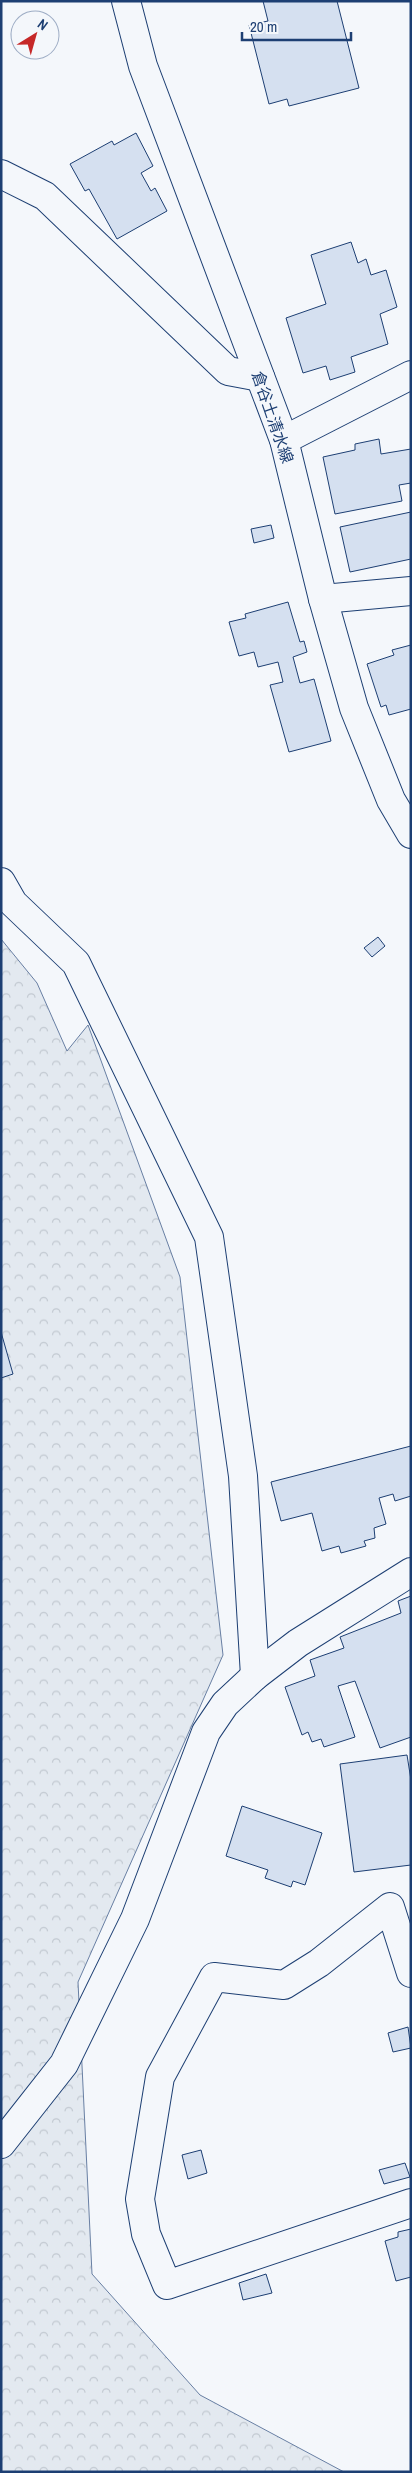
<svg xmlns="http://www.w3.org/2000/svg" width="412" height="2473" font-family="'Archivo Narrow','Noto Sans JP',sans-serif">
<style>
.forest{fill:url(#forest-crowns);stroke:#687fa3}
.building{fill:#d5e0f0;stroke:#1d3f73}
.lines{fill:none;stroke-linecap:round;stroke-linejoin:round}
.minor-casing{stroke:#1d3f73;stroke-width:30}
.major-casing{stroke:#1d3f73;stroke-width:30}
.minor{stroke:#f4f7fb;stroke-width:28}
.major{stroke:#f4f7fb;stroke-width:28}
.labels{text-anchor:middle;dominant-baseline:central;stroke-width:4;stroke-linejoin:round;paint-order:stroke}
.street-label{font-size:16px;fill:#1d3f73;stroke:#f4f7fb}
</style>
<defs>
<pattern id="forest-crowns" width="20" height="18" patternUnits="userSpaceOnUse" patternTransform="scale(1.25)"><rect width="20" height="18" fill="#e3e9f0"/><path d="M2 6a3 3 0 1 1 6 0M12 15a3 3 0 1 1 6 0" fill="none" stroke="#c2c9d1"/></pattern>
</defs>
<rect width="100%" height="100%" fill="#f4f7fb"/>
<path class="forest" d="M 1,939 L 37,983 L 67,1051 L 88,1025 L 180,1277 L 223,1655 L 78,1982 L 92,2274 L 200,2395 L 344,2472 L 1,2472 Z"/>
<g class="building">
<path d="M 263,1 L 337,1 L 359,88 L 289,106 L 287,99 L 269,104 L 249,25 L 268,21 Z"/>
<path d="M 136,133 L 153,166 L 141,173 L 151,191 L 155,188 L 167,211 L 117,239 L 89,189 L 85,191 L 70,164 L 112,141 L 114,145 Z"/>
<path d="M 351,242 L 358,263 L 366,259 L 371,275 L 386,270 L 397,307 L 380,314 L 388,344 L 351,357 L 355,372 L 330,380 L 326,366 L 303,373 L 286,318 L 326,304 L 311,255 Z"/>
<path d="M 379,439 L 381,454 L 411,449 L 411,483 L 399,485 L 402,501 L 335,514 L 323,457 L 355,450 L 355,444 Z"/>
<path d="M 411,512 L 411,559 L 350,572 L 340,527 Z"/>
<path d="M 271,525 L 274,538 L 254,543 L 251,529 Z"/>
<path d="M 288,602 L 300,642 L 304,641 L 307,652 L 293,657 L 300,683 L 314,679 L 331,741 L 289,752 L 270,685 L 283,682 L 278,662 L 258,667 L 254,652 L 239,656 L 229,622 L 246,618 L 245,614 Z"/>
<path d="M 411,645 L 411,709 L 389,715 L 386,705 L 381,707 L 367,664 L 394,655 L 392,650 Z"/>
<path d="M 378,937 L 385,946 L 372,957 L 364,948 Z"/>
<path d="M 1,1332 L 13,1374 L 1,1378 Z"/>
<path d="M 411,1446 L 411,1496 L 395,1501 L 393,1494 L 379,1498 L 386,1524 L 374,1528 L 375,1538 L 364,1541 L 366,1546 L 341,1553 L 339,1546 L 322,1551 L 312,1513 L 281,1521 L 271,1482 Z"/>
<path d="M 411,1596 L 411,1737 L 380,1748 L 355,1681 L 338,1686 L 355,1737 L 324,1747 L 321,1739 L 312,1742 L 308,1732 L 302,1735 L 285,1687 L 315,1676 L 310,1660 L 344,1648 L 340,1637 L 401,1613 L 398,1601 Z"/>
<path d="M 407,1755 L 411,1780 L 411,1865 L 354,1872 L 340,1764 Z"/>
<path d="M 242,1806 L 322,1833 L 305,1885 L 293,1881 L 291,1887 L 265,1878 L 268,1870 L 226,1856 Z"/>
<path d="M 408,2027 L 411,2048 L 393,2052 L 388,2033 Z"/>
<path d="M 201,2150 L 207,2173 L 188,2179 L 182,2155 Z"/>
<path d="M 405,2163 L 410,2177 L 384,2184 L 379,2170 Z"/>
<path d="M 411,2229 L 411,2277 L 396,2281 L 385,2241 L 398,2237 L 398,2232 Z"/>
<path d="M 266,2274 L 272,2293 L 243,2300 L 239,2283 Z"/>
</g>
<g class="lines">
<defs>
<g id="minor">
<path d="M 1,174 L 45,196 L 228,371 L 260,377"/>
<path d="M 284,440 L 411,375"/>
<path d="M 323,599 L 411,591"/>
<path d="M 1,882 L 13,903 L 76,963 L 209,1237 L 243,1476 L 255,1676"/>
<path d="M 411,1973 L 390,1907 L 319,1963 L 284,1985 L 214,1977 L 160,2077 L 140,2199 L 146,2234 L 167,2285 L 411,2203"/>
<path d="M 1,2144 L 64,2064 L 135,1919 L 206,1732 L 225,1704 L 255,1676 L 298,1643 L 411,1572"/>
</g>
<path id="major" d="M 126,1 L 143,66 L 284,440 L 323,599 L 354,708 L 391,800 L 411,834"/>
</defs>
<use href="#minor" class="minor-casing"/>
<use href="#major" class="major-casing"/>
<use href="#minor" class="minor"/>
<use href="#major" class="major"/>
</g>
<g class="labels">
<g class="street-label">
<text transform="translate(273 417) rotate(71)">倉谷土清水線</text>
</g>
</g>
<rect width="412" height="2473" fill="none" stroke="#1d3f73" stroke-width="5"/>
<g transform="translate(35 35) rotate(37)"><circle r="24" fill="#f4f7fb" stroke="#9eadc5"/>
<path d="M0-4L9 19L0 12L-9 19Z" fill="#c62828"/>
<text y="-8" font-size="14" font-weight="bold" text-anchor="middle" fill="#1d3f73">N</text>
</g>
<path d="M242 32v8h109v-8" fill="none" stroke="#1d3f73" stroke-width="2.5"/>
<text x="250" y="32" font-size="15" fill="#1d3f73" stroke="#f4f7fb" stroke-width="4" paint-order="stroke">20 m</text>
</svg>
